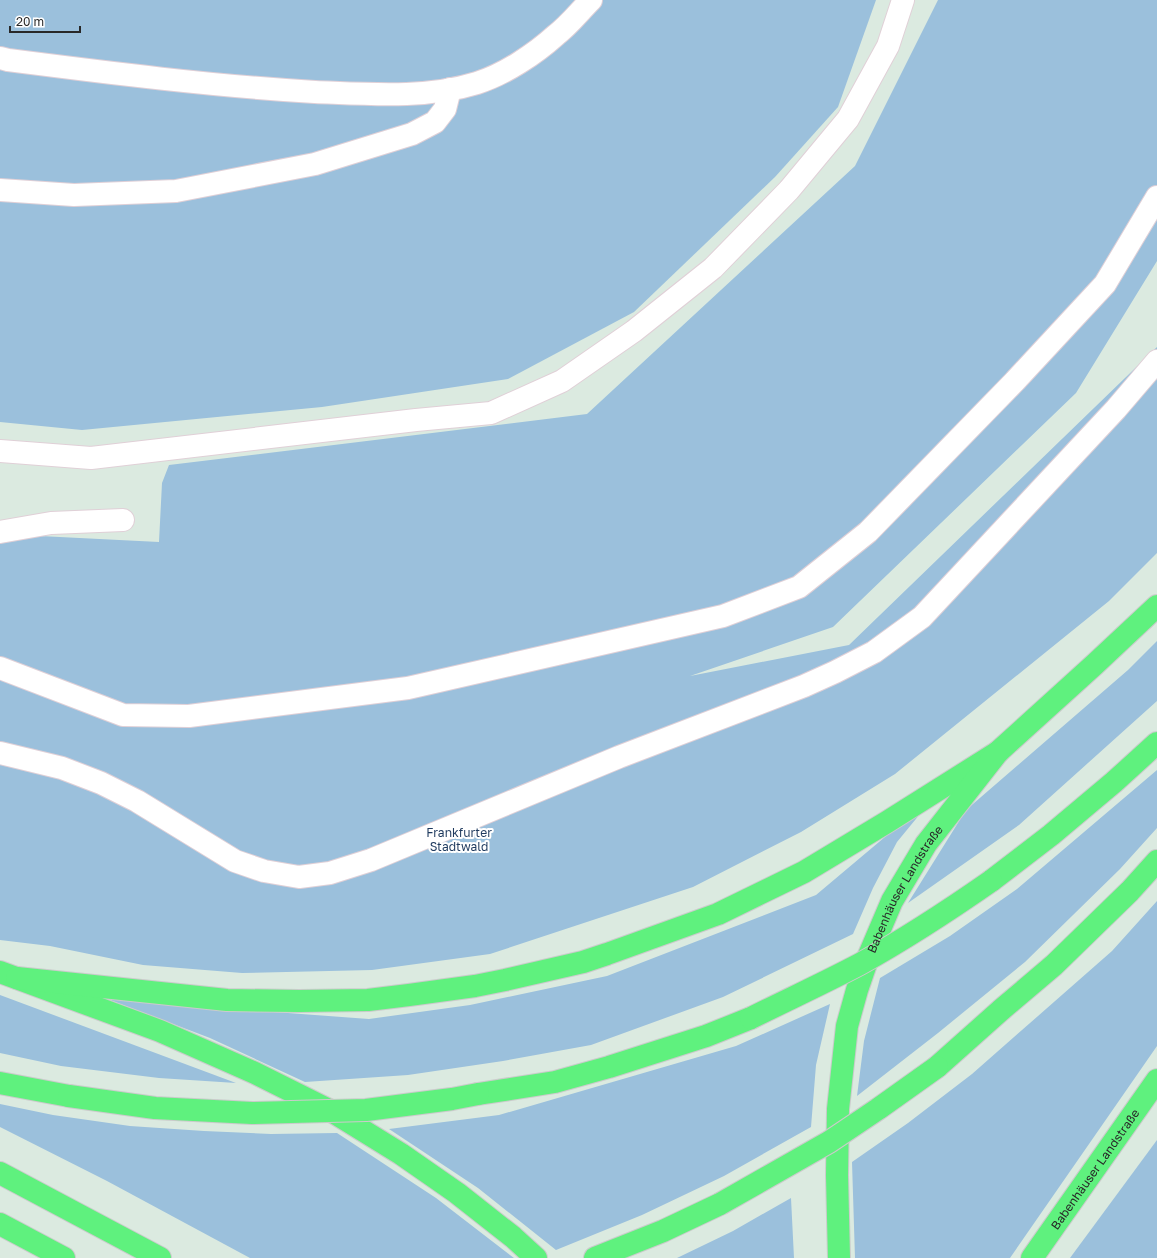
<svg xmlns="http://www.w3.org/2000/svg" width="1157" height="1258" font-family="'Golos Text',sans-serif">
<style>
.green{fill:#9bc0dc}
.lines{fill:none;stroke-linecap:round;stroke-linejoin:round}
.minor-casing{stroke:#e0d0d7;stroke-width:24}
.highway-casing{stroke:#cbcbcb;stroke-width:24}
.minor{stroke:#fff;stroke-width:22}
.highway{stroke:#5ff17e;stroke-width:22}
.highway-bridge-casing{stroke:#cbcbcb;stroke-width:24;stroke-linecap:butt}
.highway-bridge{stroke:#5ff17e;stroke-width:22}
.labels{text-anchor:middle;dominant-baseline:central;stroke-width:4;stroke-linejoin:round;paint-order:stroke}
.park-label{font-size:12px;fill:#1f3a5e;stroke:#fff}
.street-label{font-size:12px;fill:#282828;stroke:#fff}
</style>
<rect width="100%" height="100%" fill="#dbeae0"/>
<g class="green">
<path d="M 0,0 L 876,0 L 838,107 L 775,177 L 634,312 L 508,379 L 322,407 L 82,430 L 0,422 Z"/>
<path d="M 938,0 L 1157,0 L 1157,261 L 1076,393 L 833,627 L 690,676 L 849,645 L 1157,347 L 1157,553 L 1109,601 L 895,774 L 801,832 L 693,887 L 490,954 L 372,970 L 242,973 L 143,965 L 50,946 L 0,940 L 0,534 L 159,542 L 162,483 L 169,465 L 587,414 L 855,166 Z"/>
<path d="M 1157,641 L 1157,701 L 1019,825 L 908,903 L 966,810 L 1128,670 Z"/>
<path d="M 1157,770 L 1157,828 L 1120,869 L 1025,962 L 938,1033 L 857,1096 L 864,1041 L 880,978 L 950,936 L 1017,889 Z"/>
<path d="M 917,810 L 920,814 L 897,842 L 873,888 L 853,934 L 723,997 L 591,1045 L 503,1061 L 408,1075 L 305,1082 L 210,1038 L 110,1000 L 111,996 L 205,1007 L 369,1019 L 470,1005 L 607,976 L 816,895 Z"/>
<path d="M 1157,901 L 1157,1046 L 1010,1258 L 855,1258 L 852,1162 L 908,1123 L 972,1074 L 1112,951 Z"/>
<path d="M 0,995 L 236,1083 L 159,1078 L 61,1066 L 0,1053 Z"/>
<path d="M 830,1004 L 816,1065 L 811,1127 L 724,1176 L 642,1215 L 556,1250 L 478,1188 L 389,1129 L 499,1115 L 736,1046 Z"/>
<path d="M 0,1104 L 53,1115 L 130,1126 L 204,1131 L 271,1134 L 337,1133 L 436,1198 L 514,1258 L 250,1258 L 107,1181 L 0,1127 Z"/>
<path d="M 1157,1140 L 1157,1258 L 1070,1258 Z"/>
<path d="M 791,1198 L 794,1258 L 677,1258 L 733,1231 Z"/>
</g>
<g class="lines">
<defs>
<g id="minor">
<path d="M 0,58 L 8,60 C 110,73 212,86 315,92 C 368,94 426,99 477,83 C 505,74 535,54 556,35 C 569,25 579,12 591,0"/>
<path d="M 0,190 L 74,195 L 176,191 L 315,164 L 412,134 L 435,122 L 445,109 L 450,89"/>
<path d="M 0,451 L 91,458 L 416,420 L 491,413 L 562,381 L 634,331 L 713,268 L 789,190 L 848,119 L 888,46 L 903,0"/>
<path d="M 0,532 L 51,523 L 123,520"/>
<path d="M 0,668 L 123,715 L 189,716 L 408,688 L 723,616 L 799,587 L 868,532 L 1015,381 L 1105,284 L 1157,197"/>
<path d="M 0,753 L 62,768 L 101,783 L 137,801 L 235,861 L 264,871 L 299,877 L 330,873 L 371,860 L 619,757 L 804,686 L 835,672 L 874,652 L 922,617 L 1116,409 L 1157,361"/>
</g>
<g id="highway">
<path d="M 991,881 L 1051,835 L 1114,782 L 1157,743"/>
<path d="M 0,972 L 160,1031 L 255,1073 L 333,1112 L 401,1154 L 457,1193 L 513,1237 L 536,1258"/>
<path d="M 17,978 L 227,1000 L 299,1001 L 368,1000 L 409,995 L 475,986 L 505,980 L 583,962 L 607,954 L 718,914 L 804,872 L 887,822 L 998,752"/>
<path d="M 937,1067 L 1001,1010 L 1054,965 L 1130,891 L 1157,861"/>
<path d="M 0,1083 L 69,1096"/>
<path d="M 478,1094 L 555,1082 L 609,1067 L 706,1036 L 751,1018"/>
<path d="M 0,1173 L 160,1258"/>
<path d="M 0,1224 L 64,1258"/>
<path d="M 595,1258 L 663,1231 L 720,1204"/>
<path id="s1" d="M 839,1258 L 837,1175 L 838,1109 L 847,1026 L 857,990 L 869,955 L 892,901 L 926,844 L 998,752 L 1094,665 L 1157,606"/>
<path id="s2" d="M 1032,1258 L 1157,1080"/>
</g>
</defs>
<use href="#minor" class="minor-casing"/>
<use href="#highway" class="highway-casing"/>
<use href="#minor" class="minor"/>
<use href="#highway" class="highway"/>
<defs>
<g id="highway-bridge">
<path d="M 751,1018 C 787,1000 824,983 860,964 C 905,939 948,911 991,881"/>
<path d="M 69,1096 L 155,1108 L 252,1113 L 366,1110 L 452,1099 L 478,1094"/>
<path d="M 720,1204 L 829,1142 L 878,1109 L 937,1067"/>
</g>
</defs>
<use href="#highway-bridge" class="highway-bridge-casing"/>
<use href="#highway-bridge" class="highway-bridge"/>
</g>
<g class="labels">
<g class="park-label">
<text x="459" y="832">Frankfurter<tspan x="459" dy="14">Stadtwald</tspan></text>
</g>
<g class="street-label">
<text stroke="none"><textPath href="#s1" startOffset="382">Babenhäuser Landstraße</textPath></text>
<text stroke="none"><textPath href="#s2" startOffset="109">Babenhäuser Landstraße</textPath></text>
</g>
</g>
<path d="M10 26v6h70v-6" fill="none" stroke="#282828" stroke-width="2"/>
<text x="16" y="26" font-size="12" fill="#282828" stroke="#ffffff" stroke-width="3" paint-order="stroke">20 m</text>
</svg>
